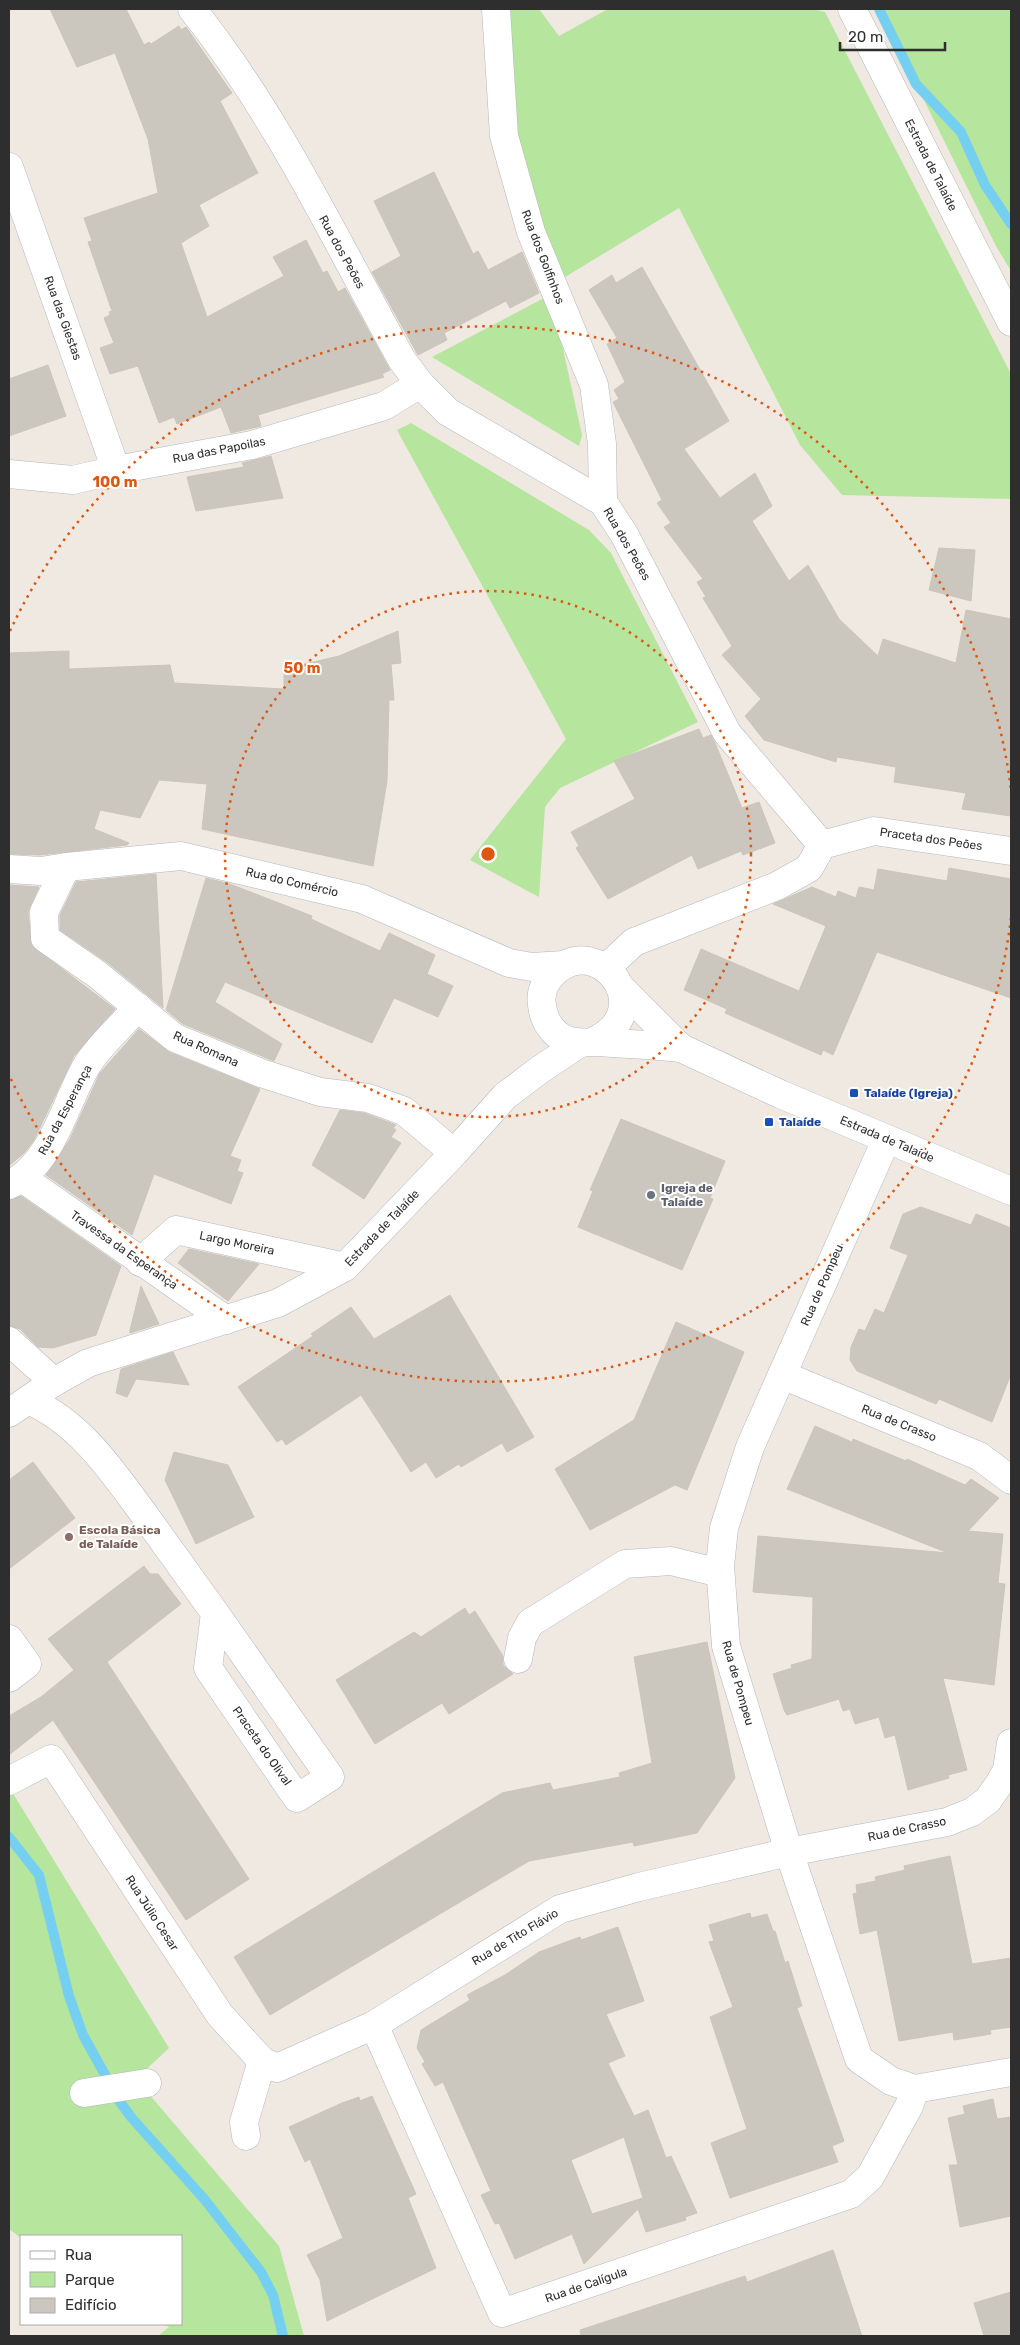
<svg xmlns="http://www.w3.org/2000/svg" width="1020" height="2345" font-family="Rubik,sans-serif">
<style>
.green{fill:#b6e59e}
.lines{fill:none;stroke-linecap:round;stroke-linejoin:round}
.stream{stroke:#75cff0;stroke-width:10}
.building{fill:#cbc7bf;stroke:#cbc5ba;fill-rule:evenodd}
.street-casing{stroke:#b4b7c1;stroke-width:29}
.secondary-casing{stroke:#b4b7c1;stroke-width:29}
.street{stroke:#fff;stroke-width:28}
.secondary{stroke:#fff;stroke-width:28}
.ring{fill:none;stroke:#df570e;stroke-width:2.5;stroke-dasharray:2.5 5}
.transit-dot{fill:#1a4fb4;stroke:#fff;stroke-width:2}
.worship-dot{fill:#6b7280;stroke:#fff;stroke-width:2}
.education-dot{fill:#8d6e63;stroke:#fff;stroke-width:2}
.labels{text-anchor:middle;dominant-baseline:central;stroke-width:4;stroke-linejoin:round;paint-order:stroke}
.street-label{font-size:12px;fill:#2e2e2e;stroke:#fff}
.transit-label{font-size:12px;font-weight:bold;fill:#164399;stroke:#fff;text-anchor:start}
.worship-label{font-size:12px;font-weight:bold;fill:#5b616d;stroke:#fff;text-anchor:start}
.education-label{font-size:12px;font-weight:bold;fill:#785e54;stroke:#fff;text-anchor:start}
.centre{fill:#df570e;stroke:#fff;stroke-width:2.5}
.ring-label{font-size:15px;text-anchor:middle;font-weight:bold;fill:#df570e;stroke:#fff;stroke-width:4;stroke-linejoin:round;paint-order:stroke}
</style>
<rect width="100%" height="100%" fill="#efe9e1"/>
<g class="green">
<path d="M 509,9 L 539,9 L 559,36 L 608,9 L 812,9 L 825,12 L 1011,374 L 1011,499 L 842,495 L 800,445 L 679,208 L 565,277 L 518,165 Z"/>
<path d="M 879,9 L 1011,9 L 1011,271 L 996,246 Z"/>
<path d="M 544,298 L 561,340 L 582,435 L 579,446 L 432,357 Z"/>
<path d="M 411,423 L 589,530 L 611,553 L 698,722 L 560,788 L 545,807 L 539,897 L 470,860 L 566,739 L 397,430 Z"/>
<path d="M 9,1787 L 169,2048 L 136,2079 L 279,2246 L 304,2336 L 158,2336 L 169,2327 L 163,2324 L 181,2324 L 181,2236 L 21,2236 L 21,2238 L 9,2229 Z"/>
</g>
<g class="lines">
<g class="stream">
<path d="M 879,9 L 916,84 L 961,132 L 985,185 L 1011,224"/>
<path d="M 9,1837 L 39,1875 L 69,1996 L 83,2035 L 120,2102 L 131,2117 L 205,2200 L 261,2272 L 273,2295 L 283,2336"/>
</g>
</g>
<g class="building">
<path d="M 50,9 L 126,9 L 144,45 L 149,42 L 151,44 L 179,26 L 181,30 L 186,27 L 232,93 L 220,101 L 258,173 L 199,205 L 209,226 L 181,243 L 207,317 L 284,276 L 273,257 L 306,240 L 323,273 L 327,271 L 338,292 L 345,288 L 390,370 L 382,374 L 384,377 L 258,415 L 261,426 L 231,433 L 221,407 L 177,424 L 174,417 L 159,423 L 138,366 L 110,374 L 100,348 L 114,343 L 104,318 L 110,315 L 109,312 L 112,311 L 88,242 L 92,241 L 84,218 L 158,193 L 148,139 L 115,53 L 77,67 Z"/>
<path d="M 434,172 L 473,254 L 478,251 L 488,270 L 522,252 L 539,293 L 510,308 L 506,301 L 444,333 L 447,340 L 418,355 L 372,272 L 401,256 L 374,201 Z"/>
<path d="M 642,267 L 729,421 L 684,449 L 720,498 L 755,473 L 772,506 L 752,521 L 789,581 L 808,565 L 839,619 L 878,656 L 883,639 L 956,663 L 966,610 L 1011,619 L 1011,816 L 962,809 L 966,793 L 894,782 L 896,767 L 837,757 L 836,762 L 764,740 L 745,716 L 761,699 L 722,655 L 732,646 L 703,598 L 706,597 L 697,582 L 703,579 L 664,527 L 671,523 L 657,503 L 662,500 L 613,402 L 619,399 L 614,390 L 625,382 L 607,344 L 617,338 L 589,290 L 612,275 L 616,283 Z"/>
<path d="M 48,365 L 66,416 L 9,436 L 9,379 Z"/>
<path d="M 271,456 L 283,498 L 196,511 L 187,477 L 244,467 L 242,463 Z"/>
<path d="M 939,548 L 975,550 L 971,601 L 929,590 Z"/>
<path d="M 398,631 L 401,663 L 391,664 L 394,700 L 389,700 L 387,781 L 373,866 L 202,829 L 207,784 L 159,780 L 140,818 L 100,810 L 94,829 L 129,843 L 127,845 L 40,855 L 9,854 L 9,653 L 69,651 L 69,669 L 170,665 L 174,683 L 284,689 L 284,669 L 339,656 Z"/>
<path d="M 699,729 L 703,738 L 711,735 L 715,743 L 742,808 L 759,802 L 775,843 L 743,855 L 741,851 L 698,869 L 692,855 L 608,899 L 576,848 L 579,846 L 571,832 L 635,799 L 614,761 Z"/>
<path d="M 949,868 L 1011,879 L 1011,998 L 877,952 L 833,1055 L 823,1050 L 821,1055 L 725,1013 L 727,1009 L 684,990 L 701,949 L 799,991 L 826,926 L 773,904 L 812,887 L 836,897 L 838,891 L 856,898 L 859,887 L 874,890 L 878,869 L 947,881 Z"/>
<path d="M 156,874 L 163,1008 L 108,963 L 60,930 L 60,915 L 76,882 Z"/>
<path d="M 206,878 L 230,884 L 312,916 L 311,919 L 380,951 L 389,933 L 435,955 L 427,974 L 453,986 L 438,1017 L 394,998 L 372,1043 L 225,982 L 215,1002 L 282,1044 L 274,1061 L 183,1024 L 166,1010 Z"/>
<path d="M 9,885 L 39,887 L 28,912 L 32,946 L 115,1009 L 74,1056 L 34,1140 L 25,1152 L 9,1166 Z"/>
<path d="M 139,1029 L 169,1052 L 260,1089 L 230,1156 L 241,1160 L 237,1171 L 243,1173 L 231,1204 L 154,1174 L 132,1235 L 46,1175 L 70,1139 L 100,1073 Z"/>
<path d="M 340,1110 L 364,1113 L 396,1125 L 393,1128 L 396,1130 L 391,1137 L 401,1143 L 364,1199 L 312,1165 Z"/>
<path d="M 621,1119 L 725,1161 L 710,1198 L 713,1199 L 682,1270 L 578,1227 L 593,1191 L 590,1190 Z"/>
<path d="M 21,1196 L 121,1266 L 96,1335 L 53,1348 L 38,1347 L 20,1329 L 9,1326 L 9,1200 Z"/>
<path d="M 921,1207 L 971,1225 L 976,1214 L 1011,1228 L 1011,1374 L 992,1422 L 939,1399 L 936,1404 L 857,1371 L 850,1360 L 851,1347 L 859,1329 L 865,1331 L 875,1309 L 884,1313 L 908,1255 L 890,1248 L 903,1214 Z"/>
<path d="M 189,1249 L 259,1264 L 228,1301 L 178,1263 Z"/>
<path d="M 141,1286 L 159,1324 L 130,1333 L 130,1330 Z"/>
<path d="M 450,1295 L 534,1437 L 507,1452 L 502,1443 L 461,1467 L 459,1464 L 436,1478 L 426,1462 L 411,1472 L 361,1395 L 286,1445 L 282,1439 L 277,1442 L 238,1387 L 313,1336 L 311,1334 L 351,1307 L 374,1339 Z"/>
<path d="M 676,1322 L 744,1352 L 687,1490 L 675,1485 L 590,1530 L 555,1469 L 634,1420 Z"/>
<path d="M 173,1352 L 189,1385 L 136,1379 L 127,1397 L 116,1393 L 121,1369 Z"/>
<path d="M 815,1426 L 852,1442 L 853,1439 L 906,1461 L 907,1459 L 965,1485 L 971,1479 L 999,1498 L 968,1531 L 1003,1534 L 998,1583 L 1005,1584 L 994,1685 L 943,1678 L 967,1770 L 948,1775 L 949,1778 L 908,1790 L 895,1735 L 885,1738 L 879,1717 L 855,1724 L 850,1709 L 843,1711 L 839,1699 L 787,1715 L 784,1710 L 773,1674 L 792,1668 L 791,1665 L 812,1659 L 813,1597 L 753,1592 L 758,1536 L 948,1553 L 787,1489 Z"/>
<path d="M 174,1452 L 228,1465 L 254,1517 L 196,1544 L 165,1480 Z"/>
<path d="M 33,1462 L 75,1518 L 9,1569 L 9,1480 Z"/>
<path d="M 144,1566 L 150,1574 L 158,1574 L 181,1604 L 107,1662 L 249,1879 L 186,1920 L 53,1720 L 9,1755 L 9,1716 L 41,1697 L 74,1670 L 48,1639 Z"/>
<path d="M 465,1608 L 469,1615 L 475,1611 L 503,1656 L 503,1665 L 513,1674 L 449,1714 L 442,1703 L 375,1744 L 336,1680 L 414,1632 L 421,1637 Z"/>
<path d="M 707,1642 L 735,1778 L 697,1833 L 634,1846 L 633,1842 L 529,1861 L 270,2015 L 234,1957 L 502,1793 L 550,1783 L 553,1790 L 620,1777 L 619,1773 L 652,1763 L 634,1657 Z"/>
<path d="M 950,1856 L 972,1964 L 1011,1958 L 1011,2027 L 990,2030 L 991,2034 L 954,2040 L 953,2032 L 899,2041 L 877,1930 L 860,1934 L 853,1894 L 857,1893 L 856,1885 L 876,1881 L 875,1877 L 905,1870 L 904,1866 Z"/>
<path d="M 750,1913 L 751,1918 L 767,1914 L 773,1931 L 775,1931 L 785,1963 L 788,1961 L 802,2006 L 797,2008 L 844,2141 L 832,2146 L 838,2162 L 730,2198 L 711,2143 L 747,2129 L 710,2017 L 733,2007 L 709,1942 L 714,1941 L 709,1925 Z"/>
<path d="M 618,1927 L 644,2001 L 606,2014 L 625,2056 L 608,2063 L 634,2116 L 648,2110 L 666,2158 L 671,2156 L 697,2213 L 685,2217 L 686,2220 L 646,2232 L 638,2209 L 584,2264 L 572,2234 L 515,2259 L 499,2223 L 495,2224 L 481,2195 L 491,2191 L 443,2082 L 435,2086 L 422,2064 L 425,2062 L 417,2048 L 421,2030 L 470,2000 L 467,1995 L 505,1975 L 539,1952 L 580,1937 L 581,1940 ZM 624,2137 L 643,2198 L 592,2214 L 571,2160 Z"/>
<path d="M 372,2096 L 416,2194 L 408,2198 L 436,2268 L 327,2321 L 320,2280 L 307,2255 L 343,2238 L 310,2159 L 305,2162 L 289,2127 L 342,2103 L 359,2097 L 360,2101 Z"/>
<path d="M 993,2099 L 997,2119 L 1011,2117 L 1011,2216 L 960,2227 L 949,2165 L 958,2165 L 948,2118 L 965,2114 L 963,2106 Z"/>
<path d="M 833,2250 L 862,2336 L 581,2336 L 580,2330 L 745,2276 L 747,2282 Z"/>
<path d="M 1011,2292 L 1011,2336 L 984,2336 L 974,2303 Z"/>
</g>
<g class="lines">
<defs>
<g id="street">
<path d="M 192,9 C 277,115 336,241 402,360 L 420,384 L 448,412 L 603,502 L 624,534 L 727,733 L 822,845 L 809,868 L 777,886 L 634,942 L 606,968"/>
<path d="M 496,9 L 504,136 L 531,232 L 594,385 L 602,444 L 603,502"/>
<path d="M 9,167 L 116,470"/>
<path d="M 9,474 L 73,480 L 116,470 L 252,445 L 384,406 L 420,384"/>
<path d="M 822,845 L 874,831 L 1011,851"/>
<path d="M 66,867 L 44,912 L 45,938 L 98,975 L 175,1038 L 261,1073 L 320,1092 L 368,1098 L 404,1111 L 454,1153"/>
<path d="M 9,869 L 41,871 L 66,867 L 181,856 L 362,899 L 509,963 L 532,967 L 564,965"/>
<path d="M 621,988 L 681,1048 L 780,1094 L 1011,1191"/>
<path d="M 592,1042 C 658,1013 605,938 561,967 C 549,975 539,989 542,1005 C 544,1021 552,1034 567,1040 C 577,1044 587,1042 597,1042 C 625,1044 653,1045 681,1048"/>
<path d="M 886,1140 L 750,1447 L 724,1528 L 720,1566 L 726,1646 L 789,1852 L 859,2059 L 891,2081 L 915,2089 L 1011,2072"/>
<path d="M 22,1178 L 226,1320"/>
<path d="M 9,1185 C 53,1163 64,1105 87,1065 C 99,1046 122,1025 138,1007"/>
<path d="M 140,1262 L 176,1230 L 345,1267"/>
<path d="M 9,1341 L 54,1382"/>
<path d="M 782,1375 L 979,1456 L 1011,1480"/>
<path d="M 28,1400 C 81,1423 113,1472 146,1517 C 169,1549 192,1581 215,1613 L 208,1668 L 297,1798 L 330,1777 L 215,1613"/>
<path d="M 9,1413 L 54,1382 L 88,1363 L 278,1303 L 345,1267 L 454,1153 L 505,1096 L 538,1071 L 580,1043"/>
<path d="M 9,1639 L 27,1664 L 9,1678"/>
<path d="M 518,1659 L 522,1638 L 530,1623 L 625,1564 L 671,1561 L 720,1573"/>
<path d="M 9,1781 L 51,1759 L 220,2015 L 262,2061 L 277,2068 L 374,2025 L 560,1909 L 639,1887 L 789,1852 L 947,1822 L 972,1812 L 988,1800 L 999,1784 L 1007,1770 L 1011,1743"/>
<path d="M 374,2025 L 502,2313 L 851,2194 L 870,2177 L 909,2106 L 915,2089"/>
<path d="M 84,2093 L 147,2083"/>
<path d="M 246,2136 L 244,2122 L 262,2061"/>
</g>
<path id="secondary" d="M 852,9 L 1011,322"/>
</defs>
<use href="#street" class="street-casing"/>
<use href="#secondary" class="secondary-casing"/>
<use href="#street" class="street"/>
<use href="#secondary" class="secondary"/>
</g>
<g class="ring">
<circle cx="488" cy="854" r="263"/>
<path d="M1011 918A527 527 0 0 1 10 1077M10 631A527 527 0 0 1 1011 790"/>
</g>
<g class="transit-dot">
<rect x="849" y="1088" width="10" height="10" rx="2.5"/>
<rect x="764" y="1117" width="10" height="10" rx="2.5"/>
</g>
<circle class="worship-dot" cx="651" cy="1195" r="5"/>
<circle class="education-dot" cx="69" cy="1537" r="5"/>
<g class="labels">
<g class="street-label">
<text transform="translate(931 165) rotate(63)">Estrada de Talaíde</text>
<text transform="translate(342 252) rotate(61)">Rua dos Peões</text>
<text transform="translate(543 257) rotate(69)">Rua dos Golfinhos</text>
<text transform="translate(63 318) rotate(70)">Rua das Giestas</text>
<text transform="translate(219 450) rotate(-11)">Rua das Papoilas</text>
<text transform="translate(627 544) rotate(60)">Rua dos Peões</text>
<text transform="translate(931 839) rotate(8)">Praceta dos Peões</text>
<text transform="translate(292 882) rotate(13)">Rua do Comércio</text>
<text transform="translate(206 1049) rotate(24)">Rua Romana</text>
<text transform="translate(65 1110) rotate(-62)">Rua da Esperança</text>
<text transform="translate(887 1139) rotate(23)">Estrada de Talaíde</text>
<text transform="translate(382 1228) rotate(-46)">Estrada de Talaíde</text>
<text transform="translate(237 1243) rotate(12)">Largo Moreira</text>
<text transform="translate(124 1250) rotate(35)">Travessa da Esperança</text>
<text transform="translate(822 1285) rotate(-66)">Rua de Pompeu</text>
<text transform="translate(899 1423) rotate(22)">Rua de Crasso</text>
<text transform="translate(738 1683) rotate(74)">Rua de Pompeu</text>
<text transform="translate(262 1746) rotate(55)">Praceta do Olival</text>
<text transform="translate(907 1829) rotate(-12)">Rua de Crasso</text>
<text transform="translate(152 1913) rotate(57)">Rua Júlio Cesar</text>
<text transform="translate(515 1937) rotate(-31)">Rua de Tito Flávio</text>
<text transform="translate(586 2285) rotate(-19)">Rua de Calígula</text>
</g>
<g class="transit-label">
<text x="864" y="1093">Talaíde (Igreja)</text>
<text x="779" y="1122">Talaíde</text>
</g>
<g class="worship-label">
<text x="661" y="1188">Igreja de<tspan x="661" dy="14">Talaíde</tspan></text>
</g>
<g class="education-label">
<text x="79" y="1530">Escola Básica<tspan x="79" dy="14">de Talaíde</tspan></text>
</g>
</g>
<circle cx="488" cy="854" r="8" class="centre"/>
<g class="ring-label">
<text x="115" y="487">100 m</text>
<text x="302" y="673">50 m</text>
</g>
<rect width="1020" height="2345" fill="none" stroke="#2e2e2e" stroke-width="20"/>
<rect x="20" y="2235" width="162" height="90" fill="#ffffff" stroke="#ababab"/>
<rect x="30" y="2251" width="25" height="8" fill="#ffffff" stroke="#ababab"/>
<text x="65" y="2260" font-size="15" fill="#2e2e2e">Rua</text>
<rect x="30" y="2272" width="25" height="15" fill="#b6e59e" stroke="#ababab"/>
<text x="65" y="2285" font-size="15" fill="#2e2e2e">Parque</text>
<rect x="30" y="2298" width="25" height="15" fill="#cbc7bf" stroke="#ababab"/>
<text x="65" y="2310" font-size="15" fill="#2e2e2e">Edifício</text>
<path d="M840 42v8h105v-8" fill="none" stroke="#2e2e2e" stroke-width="2.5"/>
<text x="848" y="42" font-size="15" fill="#2e2e2e" stroke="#ffffff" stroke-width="4" paint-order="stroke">20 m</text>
</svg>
